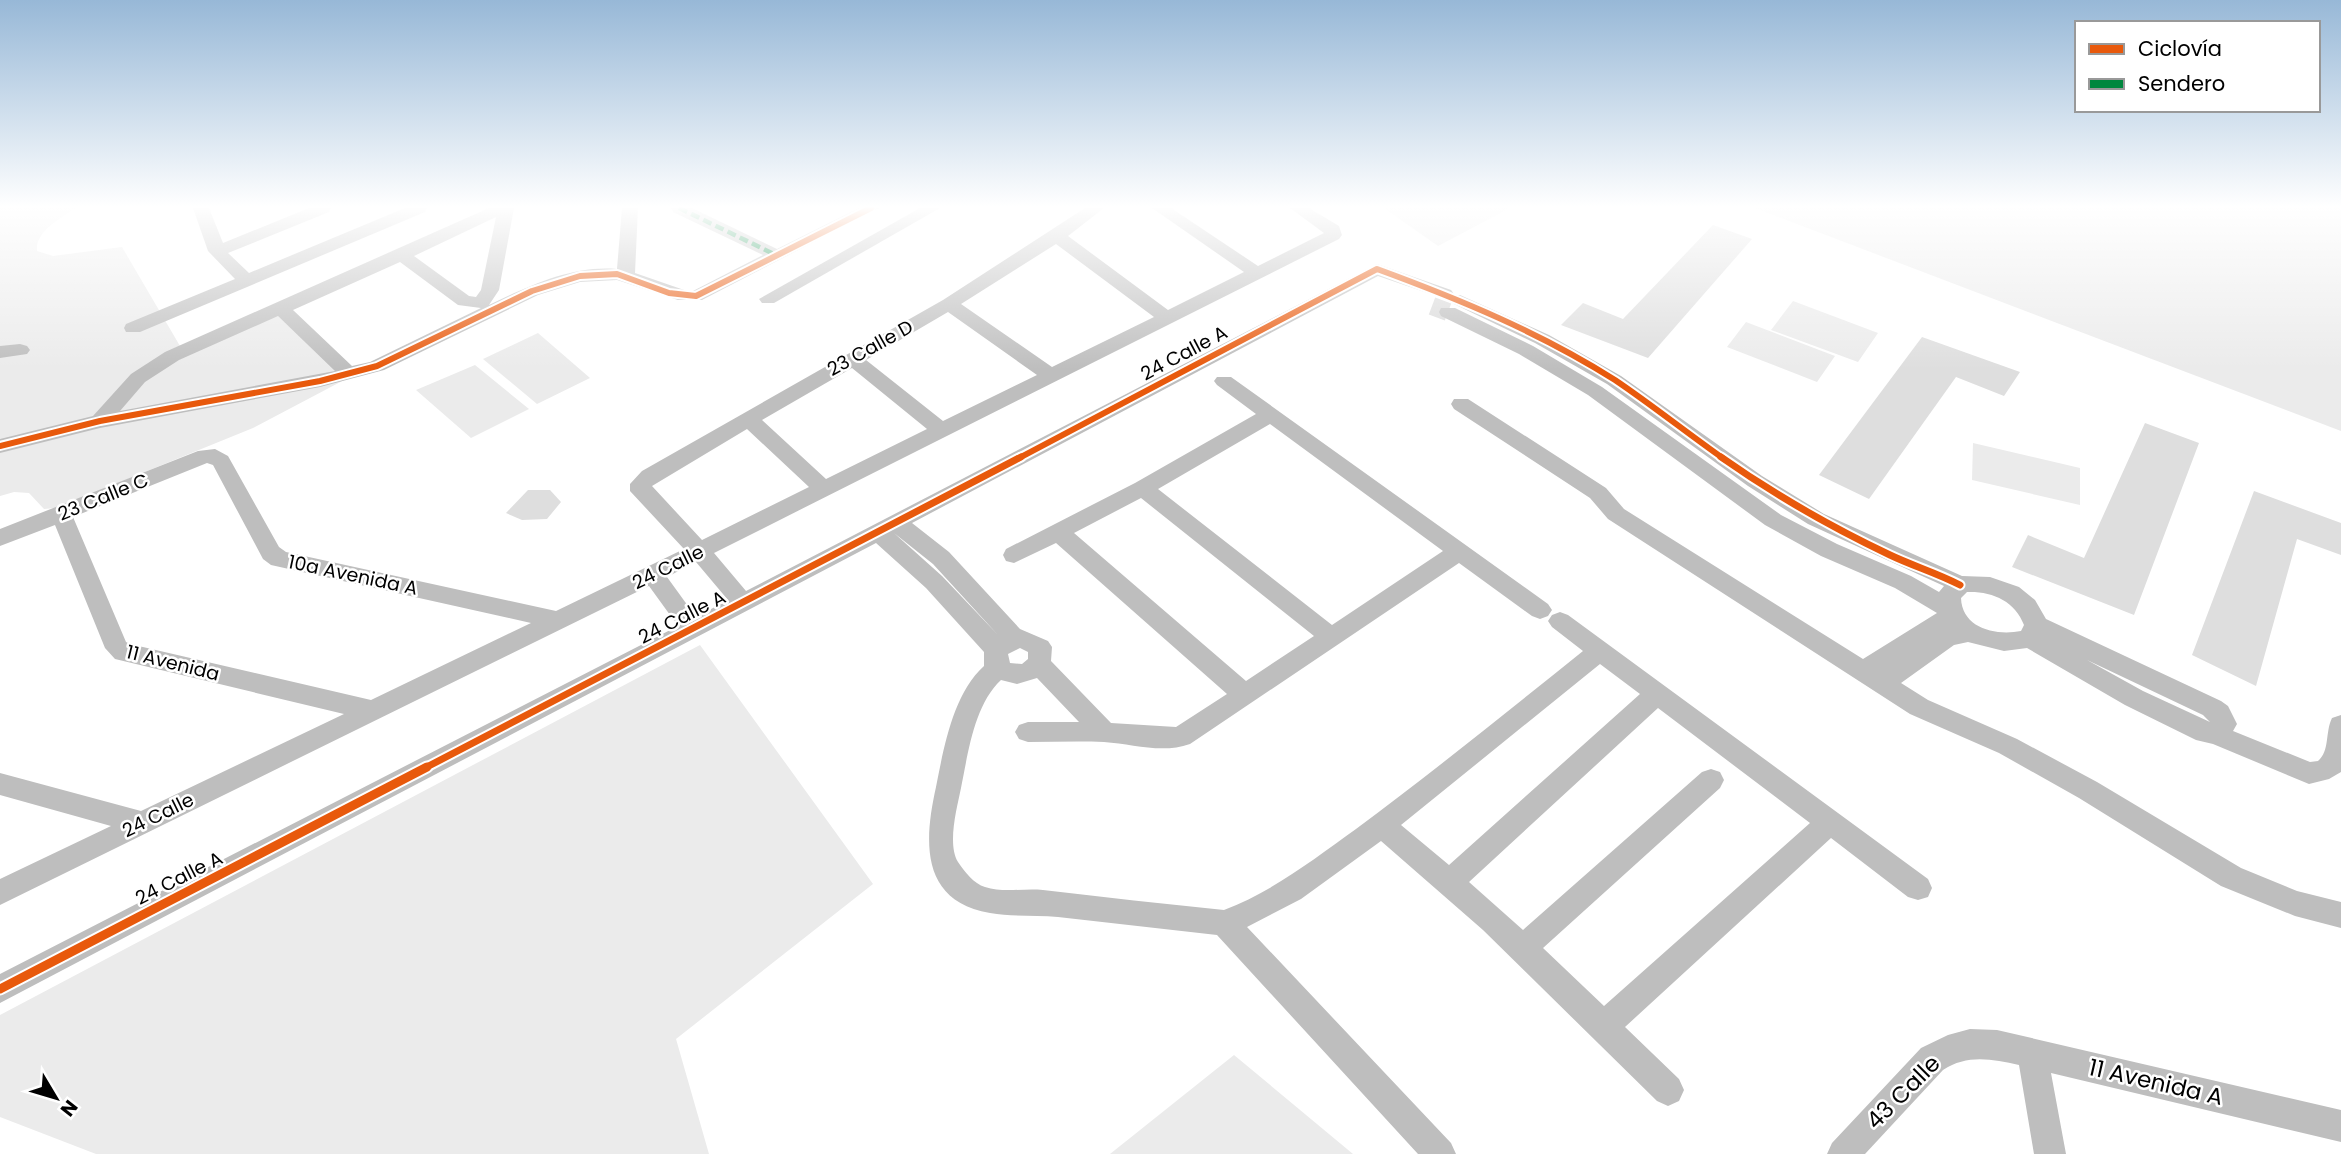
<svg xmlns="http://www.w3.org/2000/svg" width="2341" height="1154" font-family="Poppins,sans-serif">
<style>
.green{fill:#ebebeb}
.building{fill:#dedede}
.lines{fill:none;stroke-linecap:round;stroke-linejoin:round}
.minor-tunnel{stroke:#d9d9d9;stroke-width:18;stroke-dasharray:18 10;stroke-linecap:butt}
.minor{fill:#bebebe;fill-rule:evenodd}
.quiet{stroke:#00873e;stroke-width:4.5;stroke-dasharray:9 4.5;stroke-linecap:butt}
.cycleway-far2-casing{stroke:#fff;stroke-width:10}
.cycleway-far1-casing{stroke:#fff;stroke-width:11}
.cycleway-casing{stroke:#fff;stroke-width:13}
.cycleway-far2{stroke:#e8590c;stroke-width:6}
.cycleway-far1{stroke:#e8590c;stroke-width:7}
.cycleway{stroke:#e8590c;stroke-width:9}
.labels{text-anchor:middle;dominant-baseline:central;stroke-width:5;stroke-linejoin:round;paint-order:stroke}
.street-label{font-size:19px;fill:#000;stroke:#fff}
.near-street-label{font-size:23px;fill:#000;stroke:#fff}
</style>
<rect width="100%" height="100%" fill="#fff"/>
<g class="green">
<path d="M 0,208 L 76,208 C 61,218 35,231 37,251 L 53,256 L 122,247 L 180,346 L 275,313 L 346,379 L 253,428 L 56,508 L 44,509 L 29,493 L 14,492 L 0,496 Z"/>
<path d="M 1384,208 L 1510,208 L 1438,246 Z"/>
<path d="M 1755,208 L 2341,208 L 2341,431 Z"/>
<path d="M 1793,301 L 1878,333 L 1858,362 L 1771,330 Z"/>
<path d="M 1746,322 L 1835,356 L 1817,382 L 1727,347 Z"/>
<path d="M 538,333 L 590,378 L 537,404 L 483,359 Z"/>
<path d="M 475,365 L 529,409 L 471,438 L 416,390 Z"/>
<path d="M 1973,443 L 2080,468 L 2080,505 L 1972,480 Z"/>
<path d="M 700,645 L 873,884 L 676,1039 L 709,1154 L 96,1154 L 0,1117 L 0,1015 Z"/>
<path d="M 1234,1055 L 1353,1154 L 1110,1154 Z"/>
</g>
<g class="building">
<path d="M 1713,225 L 1752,239 L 1648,358 L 1561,325 L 1583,303 L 1623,319 Z"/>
<path d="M 1922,337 L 2020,372 L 2004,396 L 1956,377 L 1869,499 L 1819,475 Z"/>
<path d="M 2145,423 L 2199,443 L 2134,615 L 2012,567 L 2028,535 L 2084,558 Z"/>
<path d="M 528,490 L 550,490 L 561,502 L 547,519 L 522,520 L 506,513 Z"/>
<path d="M 2254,491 L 2341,523 L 2341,555 L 2297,539 L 2256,686 L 2192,655 Z"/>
</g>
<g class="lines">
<path class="minor-tunnel" d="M 1432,306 L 1448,312"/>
<g class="minor">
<path d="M 193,208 L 209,208 L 223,243 L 309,208 L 331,208 L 329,212 L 228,253 L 249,273 L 405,208 L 427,208 L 425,212 L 140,332 L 126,332 L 124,328 L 126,324 L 235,279 L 208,251 Z"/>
<path d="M 489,208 L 514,208 L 499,290 L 489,305 C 529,286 572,265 617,269 L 622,208 L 638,208 L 635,273 L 687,291 L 693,291 L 763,255 L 673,212 L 671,208 L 692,208 L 777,249 L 859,208 L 879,208 L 702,300 L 678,300 L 617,280 L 580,282 L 538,295 L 384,370 L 320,387 L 100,428 L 0,453 L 0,439 L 93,416 L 131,374 L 165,352 ZM 496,217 L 481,290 L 476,297 L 469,296 L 414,256 ZM 400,262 L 458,305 L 481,308 L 370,362 L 352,366 L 293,310 ZM 278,316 L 335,371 L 120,411 L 145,382 L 179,360 Z"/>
<path d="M 920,208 L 940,208 L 774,303 L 762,303 L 759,299 Z"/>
<path d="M 1085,208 L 1104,208 L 1068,236 L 1168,310 L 1244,272 L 1152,208 L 1171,208 L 1258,266 L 1324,233 L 1290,208 L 1309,208 L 1339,226 L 1342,235 L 1339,239 L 714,553 L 746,591 L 1377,264 L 1451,290 L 1454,294 L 1445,299 L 1378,276 L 912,523 L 949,552 L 1020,629 L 1048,641 L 1052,647 L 1051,661 L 1111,723 L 1176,727 L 1227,694 L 1056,543 L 1014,563 L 1006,561 L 1003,555 L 1006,549 L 1135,483 L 1256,414 L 1217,385 L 1214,381 L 1217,377 L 1231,377 L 1548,604 L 1552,610 L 1548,616 L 1540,619 L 1532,616 L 1459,563 L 1190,744 C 1162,754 1133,744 1104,742 C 1079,741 1053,742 1028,742 L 1019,739 L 1015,732 L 1019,725 L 1028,722 L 1079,722 L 1037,678 L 1017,684 L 1001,680 C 974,705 968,754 961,788 C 957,808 947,844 958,862 C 964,871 974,884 985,887 C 1003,893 1024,888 1043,890 C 1104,897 1164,904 1224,910 C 1272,892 1314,859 1356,829 C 1433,772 1508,711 1583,651 L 1552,627 L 1548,621 L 1552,615 L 1560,612 L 1568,615 L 1928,879 L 1932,888 L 1928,897 L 1918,900 L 1908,897 L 1831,838 L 1625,1027 L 1679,1079 L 1684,1090 L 1679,1101 L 1668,1106 L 1657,1101 L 1483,930 L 1381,841 L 1301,899 L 1247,927 L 1451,1143 L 1456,1154 L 1418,1154 L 1217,935 C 1164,929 1111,923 1058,917 C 1036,915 1012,917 990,913 C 920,901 924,841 936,787 C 944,747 953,694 984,666 L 984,652 L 926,588 L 876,543 L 0,1003 L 0,974 L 678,626 L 649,586 L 0,905 L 0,879 L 111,826 L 0,795 L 0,773 L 141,811 L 344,714 L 115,659 L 105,648 L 55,525 L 0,546 L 0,529 L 198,451 L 215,449 L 228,456 L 279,547 L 286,552 L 556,611 L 684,549 L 630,491 L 630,484 L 642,471 L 943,300 ZM 1056,244 L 1154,317 L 1052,367 L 961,304 ZM 948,312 L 1037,375 L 943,421 L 866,360 ZM 852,368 L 927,429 L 826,479 L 762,420 ZM 1270,424 L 1443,551 L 1332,625 L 1158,489 ZM 747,429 L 809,487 L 702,540 L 652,486 ZM 207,463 L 213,465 L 263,559 L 271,565 L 531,623 L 371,700 L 130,644 L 126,642 L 73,517 ZM 1141,498 L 1314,636 L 1246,681 L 1074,533 ZM 894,533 L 933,564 L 998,635 L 942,576 ZM 696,562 L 728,600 L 696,617 L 667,577 ZM 1020,648 L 1028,652 L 1028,659 L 1022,664 L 1010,663 L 1008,654 ZM 1600,664 L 1640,694 L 1449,865 L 1401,825 ZM 1658,708 L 1810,823 L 1604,1006 L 1543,948 L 1720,788 L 1724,780 L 1720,772 L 1711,769 L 1702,772 L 1523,930 L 1469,882 Z"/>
<path d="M 1460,295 L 1549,335 L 1621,376 L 1762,476 L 1824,514 L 1962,576 L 1990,577 L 2019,587 L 2035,600 L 2046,619 L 2221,701 L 2228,706 L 2237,724 L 2233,731 L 2310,762 L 2318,761 C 2330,751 2325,732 2332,718 L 2341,715 L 2341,772 L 2329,779 L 2309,784 L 2213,744 L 2196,740 L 2125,705 L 2027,648 L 2004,651 L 1968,642 L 1954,645 L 1901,683 L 1928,700 L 2017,739 L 2097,782 L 2241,868 L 2297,891 L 2341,902 L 2341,928 L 2295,916 L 2221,886 L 2079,798 L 1999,753 L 1910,714 L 1608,519 L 1590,498 L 1454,409 L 1451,404 L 1454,399 L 1468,399 L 1606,488 L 1624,509 L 1863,659 L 1937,613 L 1895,588 L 1821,556 L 1765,525 L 1588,395 L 1519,354 L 1441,316 L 1439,312 L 1441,308 L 1455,308 L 1533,346 L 1602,387 L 1781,515 L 1837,544 L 1911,576 L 1939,592 L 1944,586 L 1808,524 L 1748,486 L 1607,384 L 1535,343 L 1454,304 L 1451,300 L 1454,296 ZM 1967,592 C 1992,591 2015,601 2024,625 L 2021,631 C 1995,636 1962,628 1961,598 ZM 2087,660 L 2203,715 L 2210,722 L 2143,691 Z"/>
<path d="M 20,344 L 27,346 L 30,350 L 27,354 L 0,358 L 0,346 Z"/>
<path d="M 1970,1029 L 1997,1030 L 2341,1110 L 2341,1142 L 2051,1073 L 2066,1154 L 2034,1154 L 2019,1065 C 1992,1059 1967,1054 1943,1070 L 1865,1154 L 1827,1154 L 1832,1143 L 1921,1048 L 1948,1035 Z"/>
</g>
<path class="quiet" d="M 679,208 L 778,256"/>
<defs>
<g id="cycleway-far2">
<path d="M 0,446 L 100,421 L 320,381 L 377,366 L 532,291 L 580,276 L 617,274 L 669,293 L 696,296 L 871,208"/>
<path d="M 1017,459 L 1377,269 C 1459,299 1541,333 1615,380 C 1652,405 1687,433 1724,459"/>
</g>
<g id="cycleway-far1">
<path d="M 1721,457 C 1775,495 1831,527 1890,555 C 1913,566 1937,573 1960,585"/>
<path d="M 423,769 L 1021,457"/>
</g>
<path id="cycleway" d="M 0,989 L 427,767"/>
</defs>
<use href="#cycleway-far2" class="cycleway-far2-casing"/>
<use href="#cycleway-far1" class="cycleway-far1-casing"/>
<use href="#cycleway" class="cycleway-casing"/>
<use href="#cycleway-far2" class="cycleway-far2"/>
<use href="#cycleway-far1" class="cycleway-far1"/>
<use href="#cycleway" class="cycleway"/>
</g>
<linearGradient id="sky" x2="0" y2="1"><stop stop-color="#97b8d7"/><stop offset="0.56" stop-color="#fff"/><stop offset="1" stop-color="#fff" stop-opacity="0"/></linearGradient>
<rect width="2341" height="369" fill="url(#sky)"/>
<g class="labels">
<g class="street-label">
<text transform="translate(870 348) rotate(-29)">23 Calle D</text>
<text transform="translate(1184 353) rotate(-28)">24 Calle A</text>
<text transform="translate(103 497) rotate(-22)">23 Calle C</text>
<text transform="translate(668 567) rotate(-26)">24 Calle</text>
<text transform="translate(353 575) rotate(12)">10a Avenida A</text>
<text transform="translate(682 617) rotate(-27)">24 Calle A</text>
<text transform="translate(173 663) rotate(14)">11 Avenida</text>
<text transform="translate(158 815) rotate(-26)">24 Calle</text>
<text transform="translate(179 878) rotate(-27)">24 Calle A</text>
</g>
<g class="near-street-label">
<text transform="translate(2156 1082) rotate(13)">11 Avenida A</text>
<text transform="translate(1903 1092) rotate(-45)">43 Calle</text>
</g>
</g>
<rect x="2075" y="21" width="245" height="91" fill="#ffffff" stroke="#999999" stroke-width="2"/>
<rect x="2089" y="44" width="35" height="10" fill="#e8590c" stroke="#999999" stroke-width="2"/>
<text x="2138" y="56" font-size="21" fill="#000000">Ciclovía</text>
<rect x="2089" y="79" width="35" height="10" fill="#00873e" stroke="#999999" stroke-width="2"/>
<text x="2138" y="91" font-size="21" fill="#000000">Sendero</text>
<g transform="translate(56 1098) rotate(128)" stroke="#ffffff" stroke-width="5" paint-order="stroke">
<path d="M0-5L12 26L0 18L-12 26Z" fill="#000000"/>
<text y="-10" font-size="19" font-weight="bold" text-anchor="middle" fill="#000000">N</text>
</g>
</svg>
